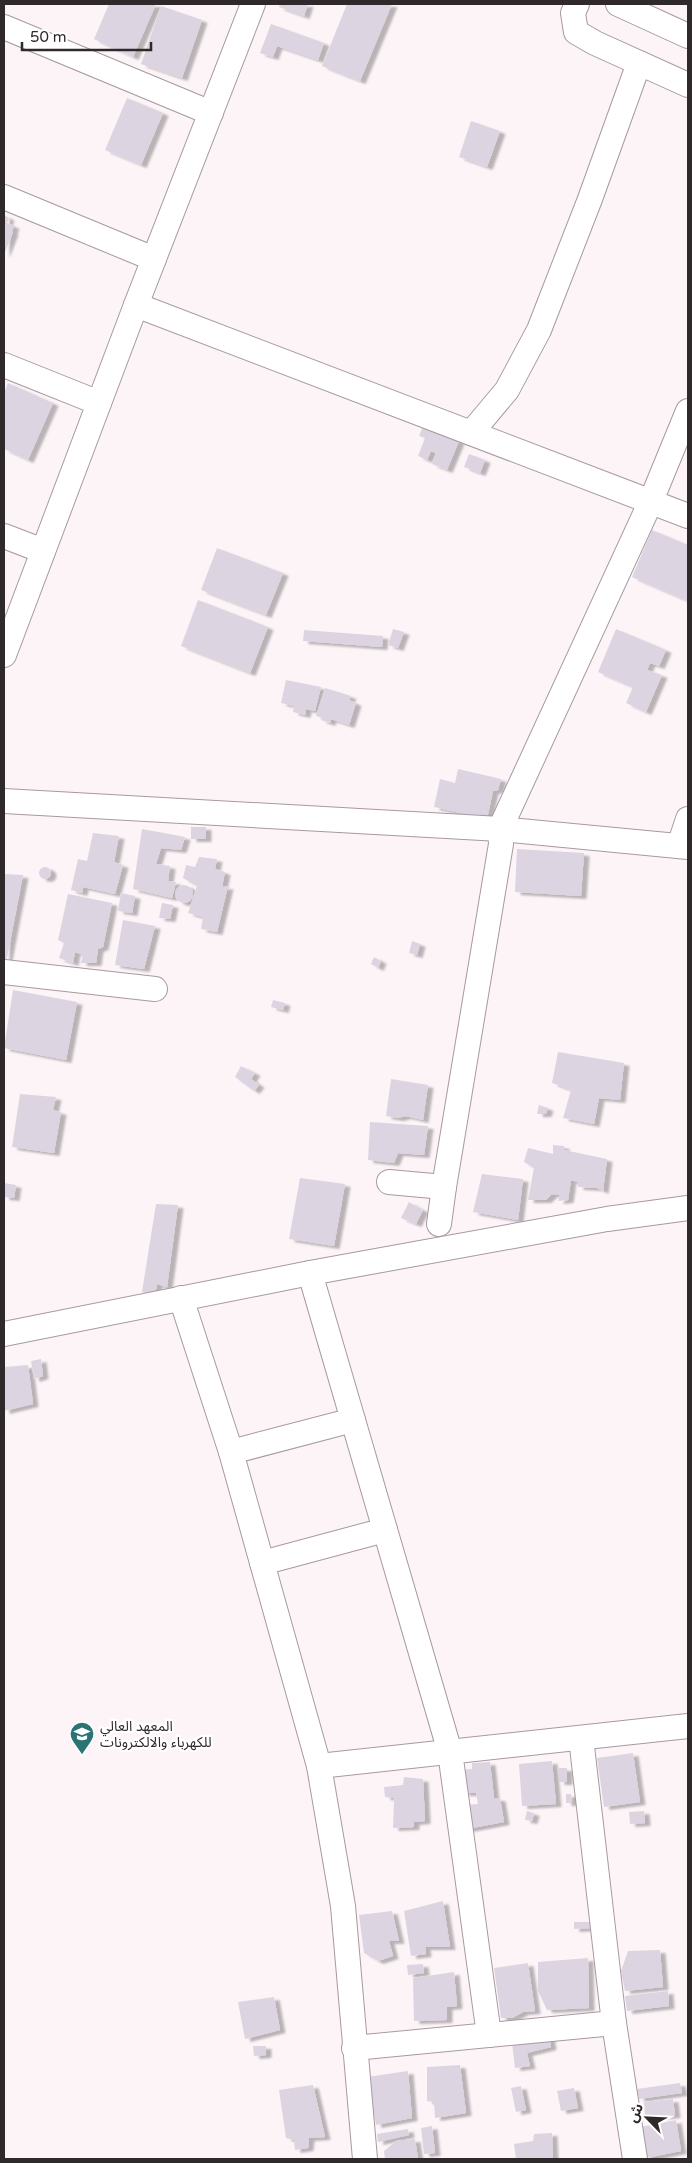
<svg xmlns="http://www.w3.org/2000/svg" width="692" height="2163" font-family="'Varela Round','Noto Sans Arabic',sans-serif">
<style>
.building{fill:#ddd4e1;filter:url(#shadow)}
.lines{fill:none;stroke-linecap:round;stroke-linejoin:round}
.minor-casing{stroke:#a799a0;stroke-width:26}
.minor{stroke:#fff;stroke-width:24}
.labels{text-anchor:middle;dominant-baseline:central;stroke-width:4.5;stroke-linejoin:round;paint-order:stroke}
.poi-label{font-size:14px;fill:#2f292c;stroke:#fff;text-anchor:start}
</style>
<defs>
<filter id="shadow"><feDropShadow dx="5.5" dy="3" stdDeviation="1" flood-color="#0004"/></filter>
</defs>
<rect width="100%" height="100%" fill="#fdf4f8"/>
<g class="building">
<path d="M 109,4 L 156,4 L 133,57 L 94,39 Z"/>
<path d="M 280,4 L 308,4 L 304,16 L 279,7 Z"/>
<path d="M 347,4 L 392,4 L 360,81 L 322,66 Z"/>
<path d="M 161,6 L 202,20 L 182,78 L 141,64 Z"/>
<path d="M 271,24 L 324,43 L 318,60 L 277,46 L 273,57 L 260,53 Z"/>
<path d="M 127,98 L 163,113 L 141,165 L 105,150 Z"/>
<path d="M 471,121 L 500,131 L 487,167 L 459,157 Z"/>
<path d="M 4,215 L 9,218 L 7,223 L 14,226 L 12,231 L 13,232 L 4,255 Z"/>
<path d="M 8,383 L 53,403 L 28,460 L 4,449 L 4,393 Z"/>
<path d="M 423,426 L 459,441 L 447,470 L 432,464 L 436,453 L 431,451 L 427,460 L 418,456 L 425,438 L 419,436 Z"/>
<path d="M 469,454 L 485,460 L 480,473 L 464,467 Z"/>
<path d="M 652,530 L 688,545 L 688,601 L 632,577 Z"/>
<path d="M 217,548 L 283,573 L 266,615 L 201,590 Z"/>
<path d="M 198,600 L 268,627 L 250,673 L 181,646 Z"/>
<path d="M 393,629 L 404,632 L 398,648 L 388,645 Z"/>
<path d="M 616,629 L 666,650 L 659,666 L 650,663 L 647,670 L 662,675 L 646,712 L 626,703 L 633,687 L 598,672 Z"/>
<path d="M 304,630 L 383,636 L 382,647 L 303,641 Z"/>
<path d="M 286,680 L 321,687 L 315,711 L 306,709 L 305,715 L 293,712 L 294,706 L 281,703 Z"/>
<path d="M 325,688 L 351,696 L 349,700 L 356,703 L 349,725 L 331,719 L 330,723 L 321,720 L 322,718 L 316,716 Z"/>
<path d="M 458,769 L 501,779 L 498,790 L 493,791 L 487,819 L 434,807 L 440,779 L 455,783 Z"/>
<rect x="191" y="827" width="15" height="12"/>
<path d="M 142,829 L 185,837 L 181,850 L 161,848 L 156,864 L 170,866 L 168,881 L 176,882 L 172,898 L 133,889 Z"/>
<path d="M 93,833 L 119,836 L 114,862 L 123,865 L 115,894 L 83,887 L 82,893 L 71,890 L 78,859 L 87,861 Z"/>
<path d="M 517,849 L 584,853 L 581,896 L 515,892 Z"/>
<path d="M 199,857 L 217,859 L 215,869 L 225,872 L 222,887 L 228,886 L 217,932 L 201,929 L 203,917 L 188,913 L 197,886 L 183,878 L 186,865 L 195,867 Z"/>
<circle cx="45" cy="873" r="6"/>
<path d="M 4,874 L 23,875 L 6,963 L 4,962 Z"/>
<circle cx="184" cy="894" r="9"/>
<path d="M 121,893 L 135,896 L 132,913 L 118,911 Z"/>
<path d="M 68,894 L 112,903 L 103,947 L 98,949 L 96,963 L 81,963 L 83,955 L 75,952 L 73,963 L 59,958 L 64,943 L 58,940 Z"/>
<path d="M 162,903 L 173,905 L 170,919 L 159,918 Z"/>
<path d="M 123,920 L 155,926 L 144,969 L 115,965 Z"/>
<path d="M 412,941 L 420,944 L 417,955 L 409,953 Z"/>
<path d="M 374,957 L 381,961 L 378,968 L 371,964 Z"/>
<path d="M 13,990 L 77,1002 L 66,1060 L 4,1048 Z"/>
<path d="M 273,1000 L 285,1003 L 283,1010 L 271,1007 Z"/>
<path d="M 558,1052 L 624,1063 L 620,1100 L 599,1098 L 594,1124 L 563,1118 L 571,1090 L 552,1083 Z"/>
<path d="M 241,1066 L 255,1073 L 251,1079 L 259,1085 L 254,1091 L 235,1077 Z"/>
<path d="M 391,1079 L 428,1085 L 423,1120 L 406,1116 L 398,1118 L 386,1116 Z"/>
<path d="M 20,1094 L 56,1097 L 53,1110 L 61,1112 L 54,1153 L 12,1147 Z"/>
<path d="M 539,1105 L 548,1108 L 546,1114 L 537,1114 Z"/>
<path d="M 370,1122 L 428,1126 L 424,1155 L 398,1153 L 394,1163 L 368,1160 Z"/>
<path d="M 553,1145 L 564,1146 L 564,1150 L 607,1159 L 603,1191 L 597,1188 L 578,1187 L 578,1182 L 571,1180 L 568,1200 L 558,1201 L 560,1195 L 552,1194 L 546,1200 L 528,1200 L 534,1168 L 524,1162 L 528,1148 L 553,1154 Z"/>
<path d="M 482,1174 L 523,1179 L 518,1220 L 473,1212 Z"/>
<path d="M 300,1178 L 345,1184 L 334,1246 L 289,1239 Z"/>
<path d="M 4,1183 L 16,1185 L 14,1198 L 4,1197 Z"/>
<path d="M 409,1202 L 423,1210 L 416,1224 L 401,1218 Z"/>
<path d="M 156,1204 L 178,1205 L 167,1287 L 157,1284 L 155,1295 L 142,1292 Z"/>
<path d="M 41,1359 L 43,1376 L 34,1379 L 31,1361 Z"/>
<path d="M 28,1365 L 33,1404 L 4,1411 L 4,1367 Z"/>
<path d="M 633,1753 L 640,1802 L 604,1807 L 597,1758 Z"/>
<path d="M 552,1761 L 556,1804 L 522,1806 L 519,1764 Z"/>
<path d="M 490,1762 L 494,1798 L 500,1798 L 504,1822 L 467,1829 L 464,1805 L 478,1804 L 476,1793 L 464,1793 L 458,1770 L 472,1769 L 472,1763 Z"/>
<rect x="559" y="1768" width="8" height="14"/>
<path d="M 404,1777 L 423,1779 L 425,1821 L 414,1822 L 414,1827 L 393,1828 L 394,1798 L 385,1797 L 384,1787 L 403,1785 Z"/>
<rect x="566" y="1794" width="5" height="9"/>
<path d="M 527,1811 L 534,1813 L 532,1821 L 525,1820 Z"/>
<path d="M 644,1811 L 645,1823 L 630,1824 L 629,1812 Z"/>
<path d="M 443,1901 L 450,1947 L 425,1947 L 426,1954 L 411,1956 L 404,1911 Z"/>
<path d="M 392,1911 L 399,1941 L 389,1941 L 393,1956 L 378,1961 L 364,1953 L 359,1915 Z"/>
<path d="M 574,1922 L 591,1922 L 592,1928 L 574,1929 Z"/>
<path d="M 660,1950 L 663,1987 L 625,1991 L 621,1971 L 628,1951 Z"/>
<path d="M 588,1958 L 589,2008 L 547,2010 L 538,1991 L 538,1962 Z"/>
<path d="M 528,1963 L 535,2011 L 523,2012 L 512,2018 L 501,2018 L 494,1968 Z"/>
<path d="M 423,1964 L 424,1973 L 408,1975 L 407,1965 Z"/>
<path d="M 454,1972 L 457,2006 L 447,2007 L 447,2020 L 414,2021 L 413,1978 Z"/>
<path d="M 668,1991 L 669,2006 L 627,2011 L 625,1996 Z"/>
<path d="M 274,1997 L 280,2030 L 245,2039 L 238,2002 Z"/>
<path d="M 549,2035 L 551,2047 L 527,2053 L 530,2066 L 515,2068 L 512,2043 Z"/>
<path d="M 253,2046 L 266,2046 L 266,2055 L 254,2056 Z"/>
<path d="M 460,2065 L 466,2113 L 435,2118 L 434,2102 L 427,2101 L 427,2067 Z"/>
<path d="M 408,2071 L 412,2118 L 376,2125 L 367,2077 Z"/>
<path d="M 680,2083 L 682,2093 L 639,2099 L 637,2089 Z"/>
<path d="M 313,2085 L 325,2137 L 309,2138 L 308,2148 L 295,2150 L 294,2140 L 286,2138 L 279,2090 Z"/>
<path d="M 521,2086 L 526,2110 L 516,2112 L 511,2088 Z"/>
<path d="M 574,2088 L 578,2108 L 561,2111 L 557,2091 Z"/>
<path d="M 673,2099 L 675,2115 L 645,2118 L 644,2102 Z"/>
<path d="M 676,2120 L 681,2151 L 646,2158 L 640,2127 Z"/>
<path d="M 432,2126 L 435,2153 L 424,2154 L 421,2128 Z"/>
<path d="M 408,2129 L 409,2135 L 378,2142 L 377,2134 Z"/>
<path d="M 552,2133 L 553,2159 L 516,2159 L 514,2144 L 533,2141 L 534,2134 Z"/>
<path d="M 415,2139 L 418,2159 L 385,2159 L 384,2151 L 396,2141 Z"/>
</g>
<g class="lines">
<defs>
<g id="minor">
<path d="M 577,4 L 573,13 L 576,32 L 595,43 L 688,85"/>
<path d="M 618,4 L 688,36"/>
<path d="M 4,27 L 211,113"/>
<path d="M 4,197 L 154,259"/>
<path d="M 136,305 L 688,516"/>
<path d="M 4,365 L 99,403"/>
<path d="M 471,433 L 507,390 L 539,330 L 590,199 L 639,63"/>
<path d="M 4,536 L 43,551"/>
<path d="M 4,655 L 136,305 L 253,4"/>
<path d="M 4,801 L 500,829 L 688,847"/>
<path d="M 679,846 L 688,819"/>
<path d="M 4,972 L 155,989"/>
<path d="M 389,1182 L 444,1187 L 501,844 L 500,829 L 651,501 L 688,411"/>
<path d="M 439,1224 L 444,1187"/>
<path d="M 310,1273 L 450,1752 L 489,2035"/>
<path d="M 181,1298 L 231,1452 L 319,1766 L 343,1906 L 365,2159"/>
<path d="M 4,1334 L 310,1273 L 607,1219 L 688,1208"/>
<path d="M 231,1452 L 353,1420"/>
<path d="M 262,1563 L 385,1530"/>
<path d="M 581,1738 L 614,2023 L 635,2159"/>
<path d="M 319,1766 L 688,1726"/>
<path d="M 354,2048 L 614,2023"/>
</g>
</defs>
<use href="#minor" class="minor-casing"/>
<use href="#minor" class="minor"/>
</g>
<defs>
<symbol id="university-pin" viewBox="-11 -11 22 30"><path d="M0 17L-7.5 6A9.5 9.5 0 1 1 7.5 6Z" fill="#2a7473" stroke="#fff"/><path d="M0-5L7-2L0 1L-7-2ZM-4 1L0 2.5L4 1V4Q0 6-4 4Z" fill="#fff"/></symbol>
</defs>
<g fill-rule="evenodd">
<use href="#university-pin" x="68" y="1720" width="28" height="38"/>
</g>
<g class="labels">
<g class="poi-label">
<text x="100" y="1726">المعهد العالي<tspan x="100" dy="16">للكهرباء والالكترونات</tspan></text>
</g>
</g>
<rect width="692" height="2163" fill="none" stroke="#2f292c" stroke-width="10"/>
<g transform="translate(647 2118) rotate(294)" stroke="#ffffff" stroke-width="4" paint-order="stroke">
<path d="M0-4L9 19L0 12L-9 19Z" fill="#2f292c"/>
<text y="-8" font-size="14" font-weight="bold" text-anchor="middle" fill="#2f292c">ش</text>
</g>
<path d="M22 42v8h129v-8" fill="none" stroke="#2f292c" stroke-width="2.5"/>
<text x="30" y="42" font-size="15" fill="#2f292c" stroke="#ffffff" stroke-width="4" paint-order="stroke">50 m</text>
</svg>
